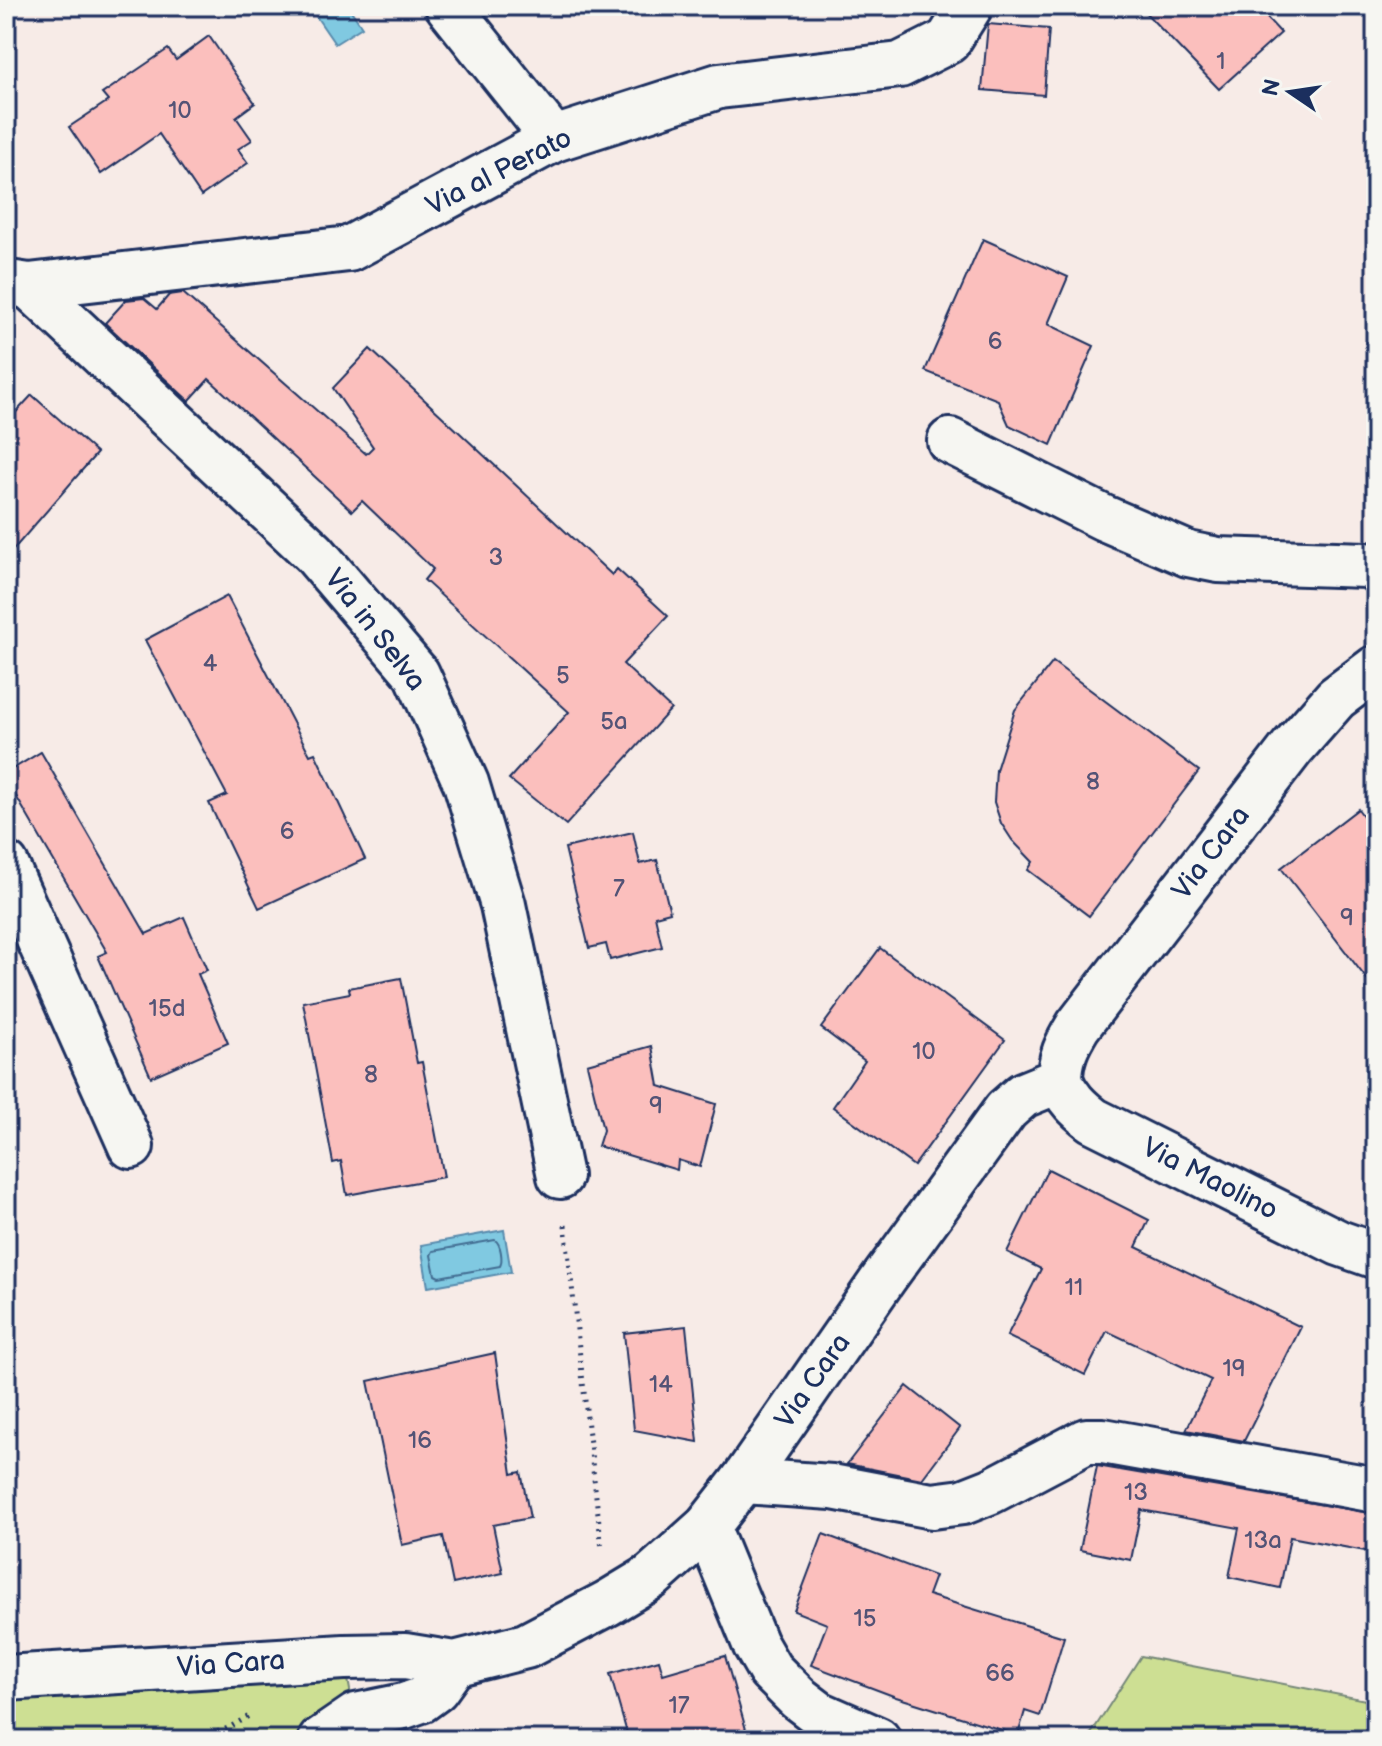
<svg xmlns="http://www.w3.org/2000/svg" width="1382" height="1746" font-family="'Balsamiq Sans',sans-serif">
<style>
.green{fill:#cddf93;stroke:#748778;stroke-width:2}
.water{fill:#80c9e1;stroke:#588bad;stroke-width:2}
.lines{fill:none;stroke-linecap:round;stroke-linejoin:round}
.shore{stroke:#436d92;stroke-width:2}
.building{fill:#fbbfbd;stroke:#1b2f5e;stroke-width:2}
.minor-casing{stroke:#1b2f5e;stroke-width:50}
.path{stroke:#1b2f5e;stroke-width:5;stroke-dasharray:2 6;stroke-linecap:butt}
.minor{stroke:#f6f6f2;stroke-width:44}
.labels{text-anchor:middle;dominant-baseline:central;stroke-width:8;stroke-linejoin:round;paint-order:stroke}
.number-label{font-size:24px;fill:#535376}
.street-label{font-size:28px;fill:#1b2f5e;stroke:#f6f6f2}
</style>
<rect width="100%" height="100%" fill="#f7ebe7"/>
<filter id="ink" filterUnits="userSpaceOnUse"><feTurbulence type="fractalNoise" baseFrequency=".0125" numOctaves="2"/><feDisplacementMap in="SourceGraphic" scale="16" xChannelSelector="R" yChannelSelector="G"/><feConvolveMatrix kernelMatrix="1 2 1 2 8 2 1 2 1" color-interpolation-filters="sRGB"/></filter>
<g filter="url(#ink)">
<g class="green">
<path d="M 1141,1656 L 1376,1702 L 1376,1740 L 1087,1740 Z"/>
<path d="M 344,1657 L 359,1740 L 6,1740 L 6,1678 Z"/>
</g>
<g class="water">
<path d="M 309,6 L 348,6 L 362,27 L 335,44 Z"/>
<path d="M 504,1230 L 511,1272 L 428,1287 L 421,1245 Z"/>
</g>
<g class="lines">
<path class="shore" d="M 495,1240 C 501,1244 503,1260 500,1266 L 439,1277 L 435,1275 L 431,1255 L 433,1251 Z"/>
</g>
<g class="building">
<path d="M 1139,6 L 1256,6 L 1281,33 L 1219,89 Z"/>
<path d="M 988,24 L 1049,29 L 1044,95 L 982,90 Z"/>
<path d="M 209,36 L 255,103 L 236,117 L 252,140 L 238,149 L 248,163 L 201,196 L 159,134 L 101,174 L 69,127 L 108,101 L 102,94 L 168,49 L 176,60 Z"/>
<path d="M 983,239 L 1068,277 L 1048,324 L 1094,346 L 1051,445 L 1009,425 L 998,400 L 925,371 Z"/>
<path d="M 183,293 L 366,454 L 373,447 L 333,388 L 370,349 L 612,575 L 617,569 L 668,616 L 623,664 L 671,709 L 566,825 L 509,779 L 569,712 L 424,580 L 433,569 L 362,501 L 352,511 L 209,379 L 189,401 L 105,323 L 126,300 L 144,298 L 157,309 L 169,295 Z"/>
<path d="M 32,395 L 97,453 L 6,558 L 6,423 Z"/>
<path d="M 227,596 L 310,755 L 315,753 L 365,859 L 259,908 L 209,803 L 227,795 L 145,640 Z"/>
<path d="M 1053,662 L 1199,771 L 1089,916 L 1028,870 L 1033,862 L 1012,840 L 1001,823 L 994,802 L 996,770 L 1015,710 Z"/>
<path d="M 41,752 L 146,934 L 184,917 L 207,970 L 198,974 L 228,1043 L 151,1077 L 98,956 L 107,952 L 6,779 L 6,773 Z"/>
<path d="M 1358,809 L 1376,833 L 1376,991 L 1281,868 Z"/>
<path d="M 633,832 L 640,864 L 657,860 L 670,912 L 655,916 L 662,947 L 610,960 L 606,944 L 589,948 L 565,848 Z"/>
<path d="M 880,948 L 1005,1040 L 914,1166 L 833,1107 L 865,1061 L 821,1028 Z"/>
<path d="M 401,978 L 417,1063 L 422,1062 L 444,1177 L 347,1195 L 341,1161 L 333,1163 L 303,1002 L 350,993 L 349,988 Z"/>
<path d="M 652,1046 L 659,1086 L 716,1104 L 700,1167 L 678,1160 L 677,1170 L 598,1146 L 603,1130 L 587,1064 Z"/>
<path d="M 1048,1169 L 1149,1220 L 1136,1247 L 1301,1327 L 1244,1441 L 1186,1430 L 1211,1380 L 1107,1331 L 1085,1375 L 1007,1336 L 1041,1269 L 1007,1252 Z"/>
<path d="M 686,1326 L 698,1442 L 634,1430 L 624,1333 Z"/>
<path d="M 495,1353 L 512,1474 L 521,1472 L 530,1518 L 493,1525 L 503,1573 L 453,1584 L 443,1536 L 402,1545 L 368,1381 Z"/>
<path d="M 907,1386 L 960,1428 L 922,1479 L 847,1464 Z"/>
<path d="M 1097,1466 L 1376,1514 L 1376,1553 L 1290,1537 L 1280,1588 L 1229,1577 L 1239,1528 L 1141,1510 L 1131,1560 L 1080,1550 Z"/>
<path d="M 823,1534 L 935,1576 L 928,1595 L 1064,1637 L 1040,1716 L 1025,1711 L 1018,1735 L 896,1697 L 811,1665 L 827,1624 L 794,1611 Z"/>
<path d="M 725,1656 L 749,1740 L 629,1740 L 610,1674 L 659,1660 L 663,1674 Z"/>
</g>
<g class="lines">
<defs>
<g id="minor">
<path d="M 448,6 L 554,139"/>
<path d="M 9,283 L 29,286 L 349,249 L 554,139 L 719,86 L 900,65 L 948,41 L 970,6"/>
<path d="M 29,286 L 314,553 L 417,674 L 466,783 L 503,905 L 560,1176"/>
<path d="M 950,441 L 1104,518 L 1188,554 L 1218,560 L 1366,565 L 1376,569"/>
<path d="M 6,865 L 131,1146"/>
<path d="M 1060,1080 C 1067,1098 1078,1108 1093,1120 L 1339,1243 L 1376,1256"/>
<path d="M 743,1481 L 832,1487 L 932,1506 L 963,1502 L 991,1491 L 1086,1441 L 1103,1441 L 1376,1490"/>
<path d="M 707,1527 L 755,1644 L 770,1670 L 798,1698 L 819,1714 L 878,1740"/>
<path d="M 6,1678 L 344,1657 L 405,1656 L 454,1664 L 526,1646 L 608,1603 L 651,1577 L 707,1527 L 743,1481 L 884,1278 L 1006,1110 L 1023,1095 L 1060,1080 C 1060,1058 1067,1044 1078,1026 L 1292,748 L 1336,698 L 1376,668"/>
<path d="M 321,1740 L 356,1716 L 404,1706 L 421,1700 L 436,1689 L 454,1664"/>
</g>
</defs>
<use href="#minor" class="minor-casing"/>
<g class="path">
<path d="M 565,1225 L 602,1549"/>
<path d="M 195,1740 L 228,1728 L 249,1716"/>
</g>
<use href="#minor" class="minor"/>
</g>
</g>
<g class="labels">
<g class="number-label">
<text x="1221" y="61">1</text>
<text x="180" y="110">10</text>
<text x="995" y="341">6</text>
<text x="496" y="557">3</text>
<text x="210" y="663">4</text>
<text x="563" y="675">5</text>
<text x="614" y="721">5a</text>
<text x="1093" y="781">8</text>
<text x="287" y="831">6</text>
<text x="619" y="888">7</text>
<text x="1347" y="917">9</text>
<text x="167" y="1008">15d</text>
<text x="924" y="1051">10</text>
<text x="371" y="1074">8</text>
<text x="656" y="1105">9</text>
<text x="1074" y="1287">11</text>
<text x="1234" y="1368">19</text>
<text x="661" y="1384">14</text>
<text x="420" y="1440">16</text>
<text x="1136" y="1492">13</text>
<text x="1263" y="1540">13a</text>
<text x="865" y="1618">15</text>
<text x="1000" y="1673">66</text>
<text x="679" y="1705">17</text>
</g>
<g class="street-label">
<text transform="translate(499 172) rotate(-27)">Via al Perato</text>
<text transform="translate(375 630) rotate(52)">Via in Selva</text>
<text transform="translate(1211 853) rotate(-53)">Via Cara</text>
<text transform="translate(1210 1179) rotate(27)">Via Maolino</text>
<text transform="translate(813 1381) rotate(-55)">Via Cara</text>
<text transform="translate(231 1664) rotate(-4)">Via Cara</text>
</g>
</g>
<rect width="1382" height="1746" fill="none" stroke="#f6f6f2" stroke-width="32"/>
<rect x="16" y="16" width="1350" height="1714" fill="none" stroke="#1b2f5e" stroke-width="3" filter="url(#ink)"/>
<g transform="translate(1290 92) rotate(283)" stroke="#f6f6f2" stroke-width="6" paint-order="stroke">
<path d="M0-6L14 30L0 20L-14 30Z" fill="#1b2f5e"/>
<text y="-12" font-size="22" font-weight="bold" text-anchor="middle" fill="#1b2f5e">N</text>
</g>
</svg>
